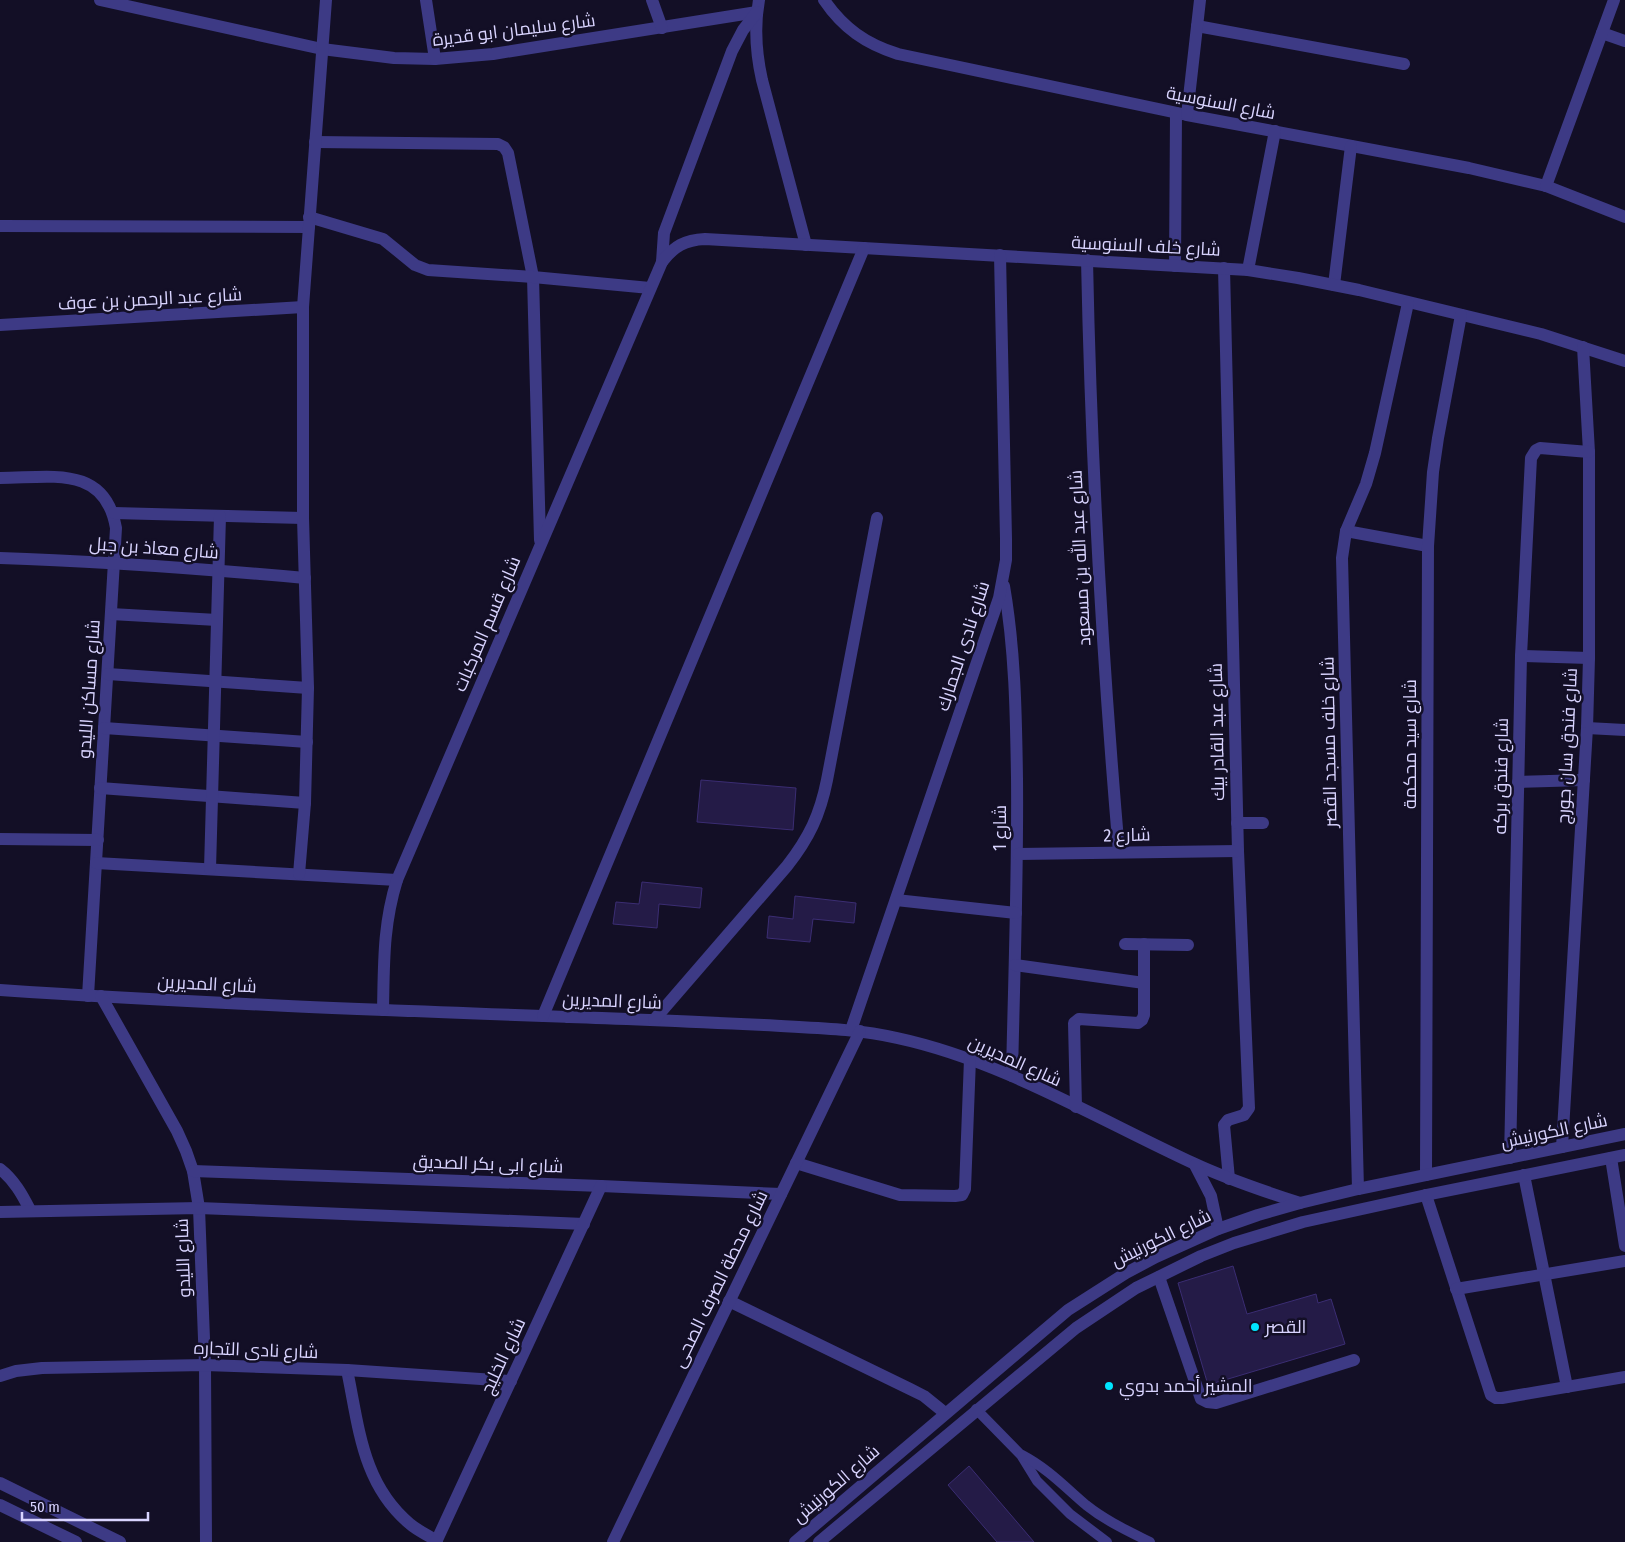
<svg xmlns="http://www.w3.org/2000/svg" width="1625" height="1542" font-family="'Fira Sans Condensed',Cairo,sans-serif">
<style>
.building{fill:#241b47;stroke:#3b2d73}
.lines{fill:none;stroke-linecap:round;stroke-linejoin:round}
.service{stroke:#3d3a85;stroke-width:10}
.minor{stroke:#3d3a85;stroke-width:12}
.tertiary{stroke:#3d3a85;stroke-width:12}
.poi-dot{fill:#00e5ff;stroke:#130f26;stroke-width:2}
.labels{text-anchor:middle;dominant-baseline:central;stroke-width:5;stroke-linejoin:round;paint-order:stroke}
.street-label{font-size:18px;fill:#d9d4ff;stroke:#130f26}
.poi-label{font-size:18px;fill:#d9d4ff;stroke:#130f26;text-anchor:start}
</style>
<rect width="100%" height="100%" fill="#130f26"/>
<g class="building">
<path d="M 701,780 L 796,788 L 793,830 L 697,822 Z"/>
<path d="M 642,882 L 702,888 L 700,908 L 659,904 L 657,928 L 613,924 L 616,902 L 639,904 Z"/>
<path d="M 795,896 L 856,903 L 854,923 L 813,919 L 810,942 L 767,938 L 769,916 L 793,919 Z"/>
<path d="M 1233,1266 L 1247,1314 L 1316,1294 L 1318,1303 L 1331,1299 L 1345,1344 L 1208,1385 L 1178,1283 Z"/>
<path d="M 969,1466 L 1034,1542 L 997,1542 L 948,1485 Z"/>
</g>
<g class="lines">
<g class="service">
<path d="M 976,1409 L 1021,1455 L 1037,1481 L 1070,1514 L 1107,1542"/>
<path d="M 1022,1455 C 1047,1468 1065,1487 1086,1505 C 1106,1521 1128,1531 1150,1542"/>
</g>
<g class="minor">
<path d="M 100,0 L 322,49 L 394,58 L 435,59 L 493,54 L 757,12"/>
<path d="M 426,0 L 435,59"/>
<path d="M 652,0 L 662,28"/>
<path d="M 759,0 C 754,27 756,53 762,80 L 806,245"/>
<path d="M 824,0 C 843,28 866,44 898,54 L 1187,115 L 1469,168 L 1546,186 L 1625,217"/>
<path d="M 1197,26 L 1404,64"/>
<path d="M 1602,33 L 1625,41"/>
<path d="M 1187,115 L 1200,0"/>
<path d="M 315,142 L 498,144 L 504,147 L 508,153 L 533,277 L 540,540"/>
<path d="M 1546,186 L 1614,0"/>
<path d="M 309,217 L 383,239 L 415,265 L 428,270 L 533,277 L 650,288"/>
<path d="M 0,226 L 309,227"/>
<path d="M 1087,260 C 1091,458 1102,655 1119,852"/>
<path d="M 662,262 L 664,233 L 732,51 L 743,30 L 757,12"/>
<path d="M 1175,266 L 1176,113"/>
<path d="M 1224,268 L 1238,851 L 1249,1108 L 1244,1115 L 1228,1120 L 1224,1125 L 1229,1179"/>
<path d="M 1248,270 L 1275,131"/>
<path d="M 1334,285 L 1351,146"/>
<path d="M 0,325 L 303,307"/>
<path d="M 0,478 C 50,478 105,464 116,528 L 88,996"/>
<path d="M 114,513 L 303,518"/>
<path d="M 1346,531 L 1428,546"/>
<path d="M 0,558 C 102,561 204,569 305,578"/>
<path d="M 1004,586 C 1015,650 1016,713 1017,778 C 1018,877 1014,977 1012,1076"/>
<path d="M 111,614 L 217,620"/>
<path d="M 1521,656 L 1589,658"/>
<path d="M 108,674 L 308,688"/>
<path d="M 104,728 L 307,742"/>
<path d="M 1587,728 L 1625,730"/>
<path d="M 1518,782 L 1584,780"/>
<path d="M 100,788 L 305,803"/>
<path d="M 1237,823 L 1263,823"/>
<path d="M 0,839 L 98,840"/>
<path d="M 1018,854 L 1238,851"/>
<path d="M 96,863 L 397,880"/>
<path d="M 210,869 L 220,516"/>
<path d="M 299,874 L 305,803 L 308,688 L 303,518 L 303,307 L 326,0"/>
<path d="M 896,900 L 1016,913"/>
<path d="M 1125,944 L 1188,945"/>
<path d="M 1015,965 L 1144,983"/>
<path d="M 0,990 C 190,1003 380,1010 569,1017 C 634,1019 699,1022 764,1025 C 809,1028 853,1028 897,1038 C 1000,1060 1098,1119 1193,1163 C 1227,1179 1263,1191 1300,1203"/>
<path d="M 101,996 L 177,1131 L 186,1151 L 193,1171 L 199,1208 L 205,1365 L 206,1542"/>
<path d="M 383,1010 C 384,963 383,925 397,880 L 662,262 C 674,246 685,240 705,239 L 1248,270 L 1298,278 L 1359,290 L 1541,334 L 1625,361"/>
<path d="M 543,1016 L 864,248"/>
<path d="M 654,1020 L 787,866 C 809,838 820,815 827,780 L 877,518"/>
<path d="M 851,1030 L 999,598 L 1006,560 L 1006,539 L 1000,255"/>
<path d="M 1076,1107 L 1074,1023 L 1079,1019 L 1138,1023 L 1142,1020 L 1144,1015 L 1144,944"/>
<path d="M 1562,1147 L 1587,728 L 1589,658 L 1589,452 L 1583,347"/>
<path d="M 1510,1158 L 1521,656 L 1531,458 L 1536,450 L 1540,448 L 1589,452"/>
<path d="M 1611,1158 L 1625,1246"/>
<path d="M 796,1163 L 900,1195 L 955,1196 L 962,1195 L 965,1189 L 970,1059"/>
<path d="M 1195,1165 L 1211,1196 L 1218,1229"/>
<path d="M 0,1169 C 14,1180 22,1194 30,1210"/>
<path d="M 193,1171 L 601,1186 L 781,1194"/>
<path d="M 1426,1175 L 1428,546 L 1433,472 L 1438,438 L 1461,315"/>
<path d="M 1524,1175 L 1567,1387"/>
<path d="M 1358,1189 L 1342,558 L 1346,531 L 1366,484 L 1375,453 L 1408,303"/>
<path d="M 1426,1195 L 1491,1395 L 1496,1398 L 1502,1398 L 1625,1377"/>
<path d="M 0,1212 L 199,1208 L 584,1224"/>
<path d="M 1159,1277 L 1201,1399 L 1207,1402 L 1216,1403 L 1354,1360"/>
<path d="M 1456,1289 L 1625,1261"/>
<path d="M 729,1301 L 910,1389 L 924,1396 L 945,1413"/>
<path d="M 347,1370 C 359,1427 362,1484 410,1524 C 418,1531 428,1535 437,1541"/>
<path d="M 0,1376 L 16,1371 L 42,1368 L 205,1365 L 347,1370 L 511,1381"/>
<path d="M 436,1542 L 601,1186"/>
<path d="M 613,1542 L 860,1031"/>
</g>
<g class="tertiary">
<path d="M 0,1483 L 120,1542"/>
<path d="M 0,1505 L 76,1542"/>
<path d="M 795,1542 L 1068,1310 L 1126,1273 L 1156,1257 L 1218,1229 L 1258,1215 L 1300,1203 L 1358,1189 L 1625,1134"/>
<path d="M 819,1542 L 1076,1328 L 1136,1288 L 1201,1256 L 1234,1243 L 1303,1222 L 1426,1195 L 1625,1155"/>
</g>
</g>
<g class="poi-dot">
<circle cx="1255" cy="1327" r="5"/>
<circle cx="1109" cy="1386" r="5"/>
</g>
<g class="labels">
<g class="street-label">
<text transform="translate(514 30) rotate(-7)">شارع سليمان ابو قديرة</text>
<text transform="translate(1221 103) rotate(11)">شارع السنوسية</text>
<text transform="translate(1146 246) rotate(3)">شارع خلف السنوسية</text>
<text transform="translate(150 299) rotate(-3)">شارع عبد الرحمن بن عوف</text>
<text transform="translate(154 548) rotate(4)">شارع معاذ بن جبل</text>
<text transform="translate(1080 558) rotate(-93)">شارع عبد الله بن مسعود</text>
<text transform="translate(487 624) rotate(-67)">شارع قسم المركبات</text>
<text transform="translate(963 646) rotate(-72)">شارع نادى الجمارك</text>
<text transform="translate(89 689) rotate(-86)">شارع مساكن الليدو</text>
<text transform="translate(1217 732) rotate(-91)">شارع عبد القادر بيك</text>
<text transform="translate(1329 742) rotate(-91)">شارع خلف مسجد القصر</text>
<text transform="translate(1410 744) rotate(-90)">شارع سيد محكمة</text>
<text transform="translate(1567 746) rotate(-87)">شارع فندق سان جورج</text>
<text transform="translate(1501 776) rotate(-89)">شارع فندق بركه</text>
<text transform="translate(1000 828) rotate(-90)">شارع 1</text>
<text transform="translate(1127 835) rotate(-1)">شارع 2</text>
<text transform="translate(207 984) rotate(3)">شارع المديرين</text>
<text transform="translate(612 1001) rotate(2)">شارع المديرين</text>
<text transform="translate(1015 1061) rotate(24)">شارع المديرين</text>
<text transform="translate(1554 1131) rotate(-12)">شارع الكورنيش</text>
<text transform="translate(488 1164) rotate(2)">شارع ابى بكر الصديق</text>
<text transform="translate(1161 1238) rotate(-26)">شارع الكورنيش</text>
<text transform="translate(183 1258) rotate(-92)">شارع الليدو</text>
<text transform="translate(720 1279) rotate(-64)">شارع محطة الصرف الصحى</text>
<text transform="translate(256 1350) rotate(2)">شارع نادى التجاره</text>
<text transform="translate(503 1356) rotate(-65)">شارع الخليج</text>
<text transform="translate(836 1484) rotate(-41)">شارع الكورنيش</text>
</g>
<g class="poi-label">
<text x="1265" y="1327">القصر</text>
<text x="1119" y="1386">المشير أحمد بدوي</text>
</g>
</g>
<path d="M22 1512v8h126v-8" fill="none" stroke="#d9d4ff" stroke-width="2.5"/>
<text x="30" y="1512" font-size="15" fill="#d9d4ff" stroke="#130f26" stroke-width="4" paint-order="stroke">50 m</text>
</svg>
